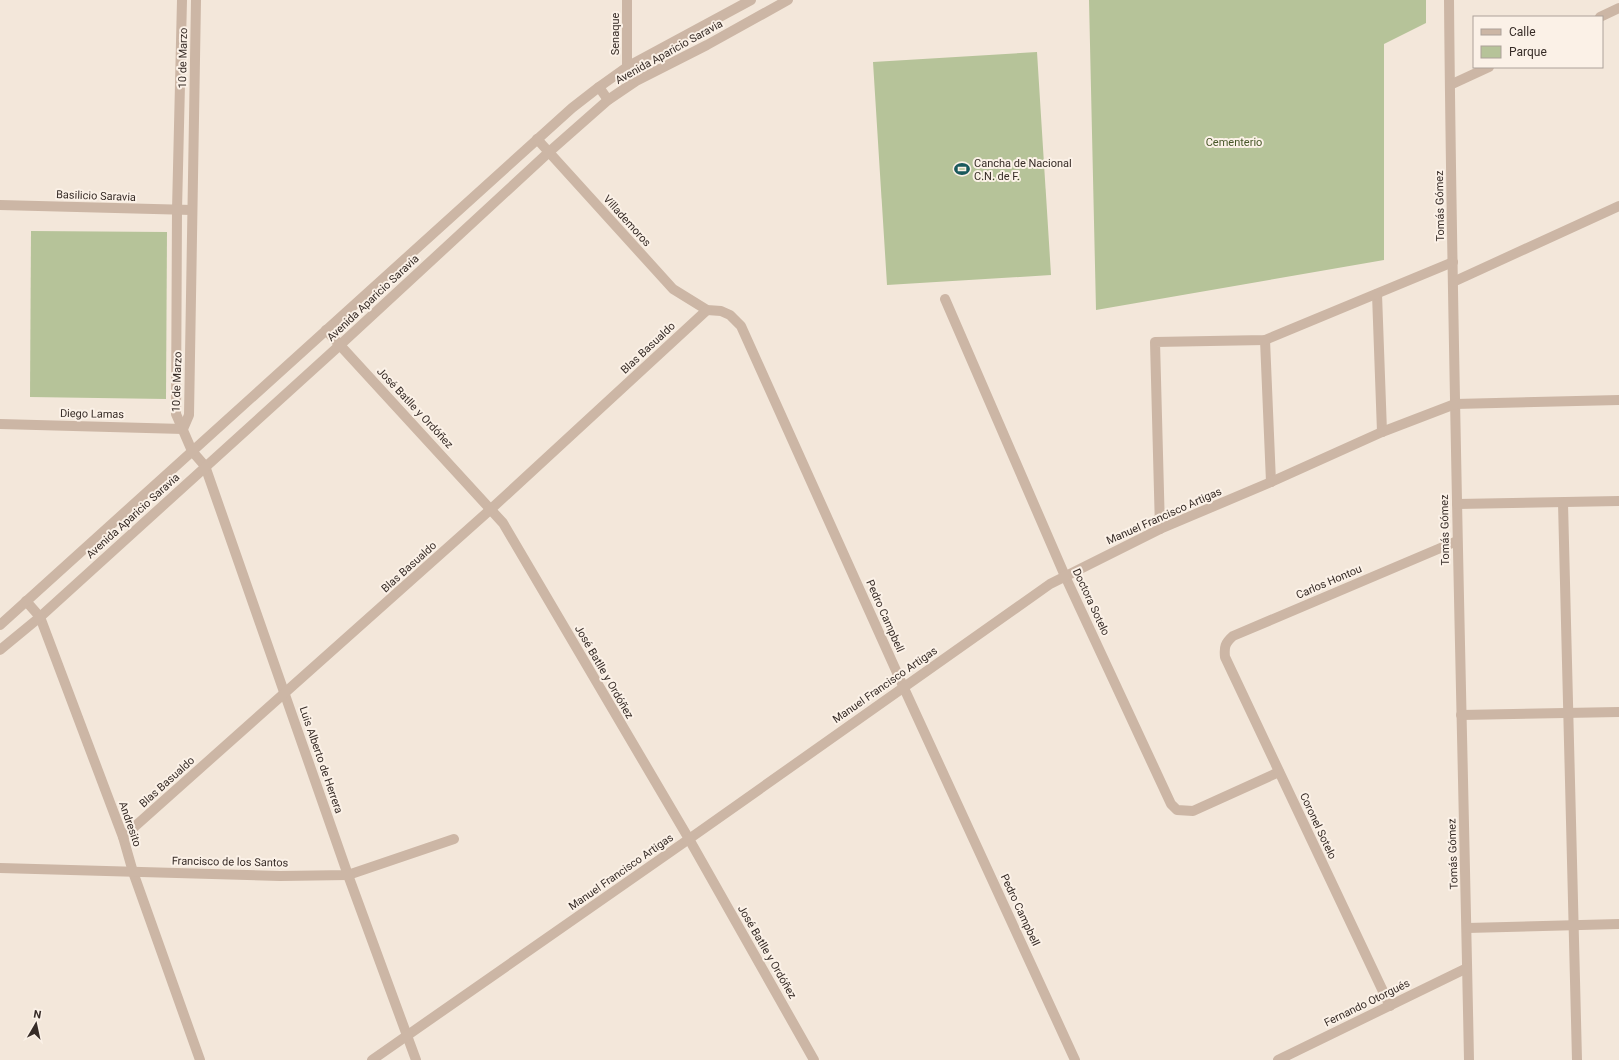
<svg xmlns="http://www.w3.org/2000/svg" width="1619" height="1060" font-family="Roboto,sans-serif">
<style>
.green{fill:#b6c399}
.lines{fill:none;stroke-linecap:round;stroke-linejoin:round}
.minor{stroke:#ccb6a5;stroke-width:10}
.tertiary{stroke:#ccb6a5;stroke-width:10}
.labels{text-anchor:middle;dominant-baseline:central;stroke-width:4;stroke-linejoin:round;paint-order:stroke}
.street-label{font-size:11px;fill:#372c27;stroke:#fbf1e7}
.park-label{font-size:11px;fill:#485729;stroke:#fbf1e7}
.poi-label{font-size:11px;fill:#372c27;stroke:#fbf1e7;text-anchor:start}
</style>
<rect width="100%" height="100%" fill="#f3e7da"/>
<g class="green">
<path d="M 1089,0 L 1426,0 L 1426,23 L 1384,44 L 1384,260 L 1096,310 Z"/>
<path d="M 1037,52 L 1051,275 L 887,285 L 873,62 Z"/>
<path d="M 31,231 L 167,232 L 166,399 L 30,397 Z"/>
</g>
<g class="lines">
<g class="minor">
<path d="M 182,0 L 177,210 L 176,414 L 192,451 L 205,466 L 348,875 L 416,1060"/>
<path d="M 627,0 L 627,67"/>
<path d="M 1449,0 C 1452,353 1462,707 1469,1060"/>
<path d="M 1600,17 L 1619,8"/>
<path d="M 1450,85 L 1489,67"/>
<path d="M 599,87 L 608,100"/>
<path d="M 537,139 L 673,289 L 707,310 L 721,311 L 730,315 L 741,326 L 903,686 L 1075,1060"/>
<path d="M 0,205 L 192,210"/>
<path d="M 1453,282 L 1619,206"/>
<path d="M 1377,294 L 1382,432"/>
<path d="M 945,299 L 1065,576 L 1171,804 L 1177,810 L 1193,811 L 1279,772"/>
<path d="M 326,330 L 503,523 L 689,839 L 814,1060"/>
<path d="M 1265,340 L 1271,482"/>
<path d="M 0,424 L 183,429"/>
<path d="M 183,429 L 189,415 L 196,0"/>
<path d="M 1563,503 L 1577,1060"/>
<path d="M 1457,504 L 1619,501"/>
<path d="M 1160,529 L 1155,342 L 1265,340 L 1453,262"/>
<path d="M 26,601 L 40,617 L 123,837 L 133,872 L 200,1060"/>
<path d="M 1461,715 L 1619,712"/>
<path d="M 123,837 L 491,509 L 707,310"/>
<path d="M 0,868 L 280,876 L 348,875 L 454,839"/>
<path d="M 1467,928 L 1619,924"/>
<path d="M 1390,1006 L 1225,657 C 1224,647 1225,643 1233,636 L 1457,541"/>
<path d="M 372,1060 L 689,839 L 1050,584 L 1160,529 L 1271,482 L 1382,432 L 1455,404 L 1619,400"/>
<path d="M 1278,1060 L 1467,968"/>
</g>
<g class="tertiary">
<path d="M 0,625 L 572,108 L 599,87 L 627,67 L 751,0"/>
<path d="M 0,650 L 40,617 L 340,345 L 549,152 L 608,100 L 636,81 L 707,45 L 788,0"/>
</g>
</g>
<defs>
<symbol id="stadium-bare" viewBox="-9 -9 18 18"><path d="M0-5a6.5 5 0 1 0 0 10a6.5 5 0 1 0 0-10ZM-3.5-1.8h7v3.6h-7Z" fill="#1a595c" stroke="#fbf1e7" stroke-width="2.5" paint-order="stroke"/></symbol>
</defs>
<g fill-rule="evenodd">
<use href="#stadium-bare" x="951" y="158" width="22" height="22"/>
</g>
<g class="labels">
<g class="street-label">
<text transform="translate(615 34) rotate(-90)">Senaque</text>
<text transform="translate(669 52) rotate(-29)">Avenida Aparicio Saravia</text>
<text transform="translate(183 58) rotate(-89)">10 de Marzo</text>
<text transform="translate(96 196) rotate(2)">Basilicio Saravia</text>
<text transform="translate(1440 206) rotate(-91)">Tomás Gómez</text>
<text transform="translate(627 221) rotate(48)">Villademoros</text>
<text transform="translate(373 298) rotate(-43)">Avenida Aparicio Saravia</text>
<text transform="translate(648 348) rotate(-43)">Blas Basualdo</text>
<text transform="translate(177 382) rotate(-88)">10 de Marzo</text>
<text transform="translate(415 408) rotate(47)">José Batlle y Ordóñez</text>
<text transform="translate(92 414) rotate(1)">Diego Lamas</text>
<text transform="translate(133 516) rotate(-42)">Avenida Aparicio Saravia</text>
<text transform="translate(1164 516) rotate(-24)">Manuel Francisco Artigas</text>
<text transform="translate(1445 530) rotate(-91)">Tomás Gómez</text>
<text transform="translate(409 567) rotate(-42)">Blas Basualdo</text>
<text transform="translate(1329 582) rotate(-23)">Carlos Hontou</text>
<text transform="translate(1091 602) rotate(65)">Doctora Sotelo</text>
<text transform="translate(885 616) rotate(66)">Pedro Campbell</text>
<text transform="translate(604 672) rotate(60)">José Batlle y Ordóñez</text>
<text transform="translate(885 685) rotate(-35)">Manuel Francisco Artigas</text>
<text transform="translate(321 760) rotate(71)">Luis Alberto de Herrera</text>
<text transform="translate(167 782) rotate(-42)">Blas Basualdo</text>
<text transform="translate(130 824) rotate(71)">Andresito</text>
<text transform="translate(1318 826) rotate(65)">Coronel Sotelo</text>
<text transform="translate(1453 854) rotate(-92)">Tomás Gómez</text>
<text transform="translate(230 862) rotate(1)">Francisco de los Santos</text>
<text transform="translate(621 872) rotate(-35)">Manuel Francisco Artigas</text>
<text transform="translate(1020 910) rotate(65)">Pedro Campbell</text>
<text transform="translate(767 952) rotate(60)">José Batlle y Ordóñez</text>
<text transform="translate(1367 1003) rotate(-26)">Fernando Otorgués</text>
</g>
<g class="park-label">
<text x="1234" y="142">Cementerio</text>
</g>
<g class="poi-label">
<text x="974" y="163">Cancha de Nacional<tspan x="974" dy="13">C.N. de F.</tspan></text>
</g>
</g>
<rect x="1473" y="16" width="130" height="52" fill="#fbf1e7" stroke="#ada29a"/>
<rect x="1481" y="29" width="20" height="6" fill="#ccb6a5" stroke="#ada29a"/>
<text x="1509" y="36" font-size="12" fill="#372c27">Calle</text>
<rect x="1481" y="46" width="20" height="12" fill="#b6c399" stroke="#ada29a"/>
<text x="1509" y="56" font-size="12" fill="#372c27">Parque</text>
<g transform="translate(36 1024) rotate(9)" stroke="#fbf1e7" stroke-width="3" paint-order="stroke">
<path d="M0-3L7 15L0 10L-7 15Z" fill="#372c27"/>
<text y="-6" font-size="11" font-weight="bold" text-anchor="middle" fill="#372c27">N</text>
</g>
</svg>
